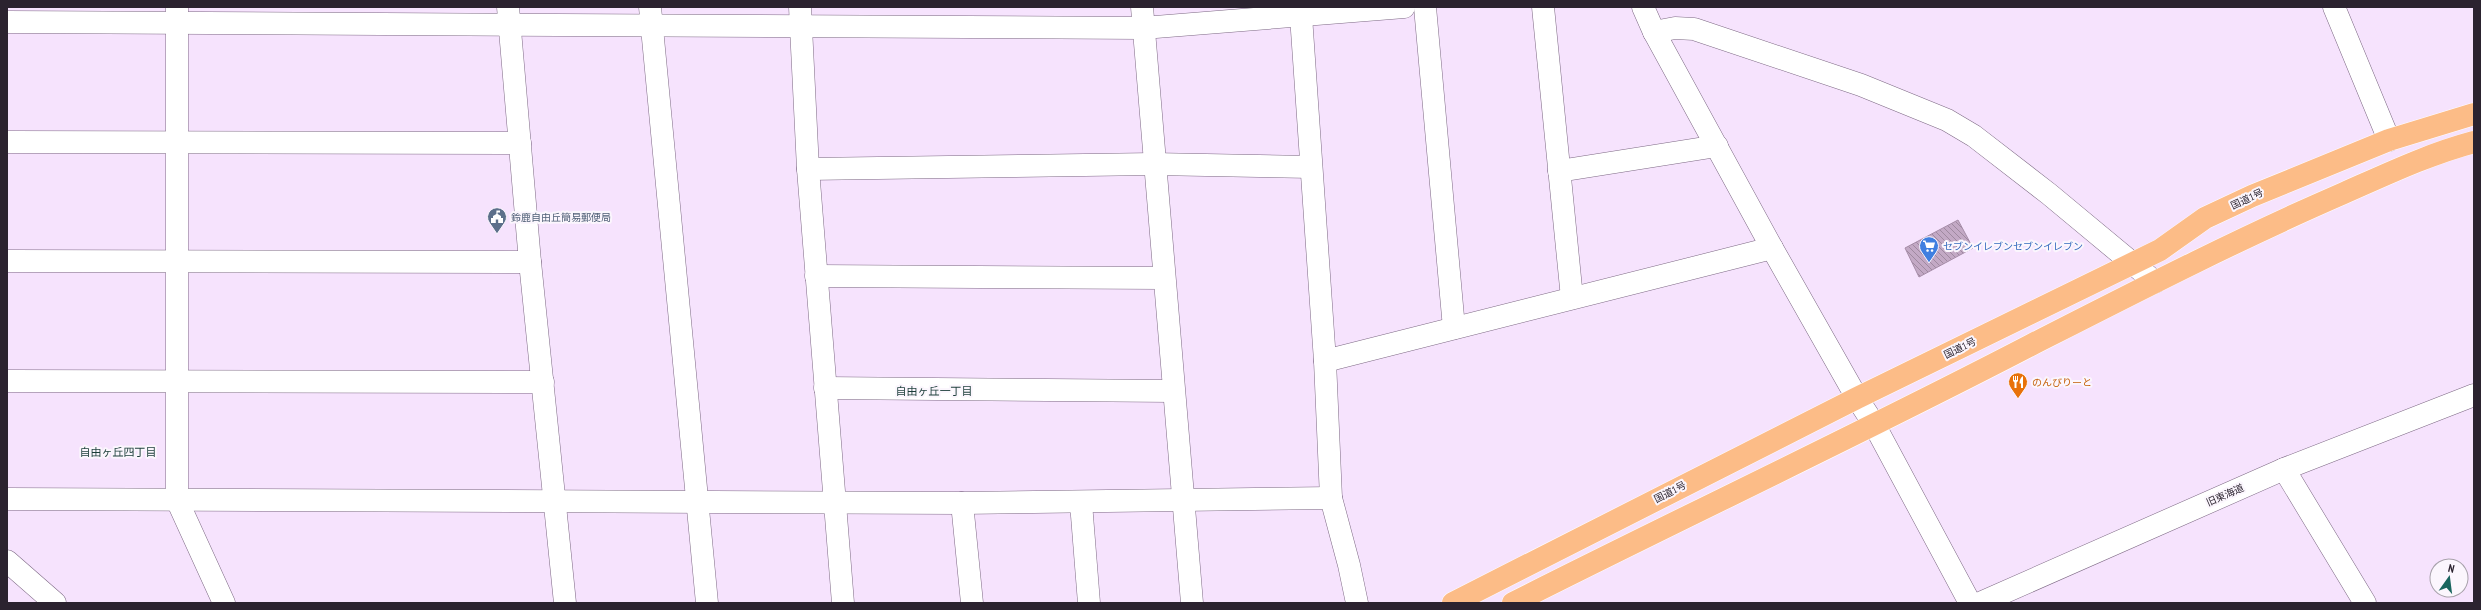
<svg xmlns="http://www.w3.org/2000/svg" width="2481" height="610" font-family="'PT Sans Narrow','Noto Sans JP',sans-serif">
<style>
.building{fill:url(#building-back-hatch);stroke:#a68da8}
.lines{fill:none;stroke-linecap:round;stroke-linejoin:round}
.minor-casing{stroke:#7d6984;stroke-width:23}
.highway-casing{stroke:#fff;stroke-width:23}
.minor{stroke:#fff;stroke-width:22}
.highway{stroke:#fcbc87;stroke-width:22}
.labels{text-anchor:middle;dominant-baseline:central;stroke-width:4;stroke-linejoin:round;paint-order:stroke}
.street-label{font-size:10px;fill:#2b232f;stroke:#fbf6fd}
.service-label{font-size:10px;fill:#4e5e75;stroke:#fbf6fd;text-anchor:start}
.shop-label{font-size:10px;fill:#366cbe;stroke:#fbf6fd;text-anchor:start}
.food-label{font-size:10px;fill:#c56008;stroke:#fbf6fd;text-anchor:start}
.neighbourhood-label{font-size:11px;fill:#1a3c38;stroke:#fbf6fd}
</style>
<defs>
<pattern id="building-back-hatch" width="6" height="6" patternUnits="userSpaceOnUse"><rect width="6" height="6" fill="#c3a9c5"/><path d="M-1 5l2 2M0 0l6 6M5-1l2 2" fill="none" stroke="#9f89a0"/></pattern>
</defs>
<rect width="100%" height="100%" fill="#f6e3fd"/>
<path class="building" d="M 1958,220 L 1973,248 L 1919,277 L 1905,248 Z"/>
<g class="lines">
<defs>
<g id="minor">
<path d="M 177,7 L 177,500 L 224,603"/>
<path d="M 508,7 L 530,262 L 565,603"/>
<path d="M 650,7 L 707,603"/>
<path d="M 800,7 L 808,169 L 843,603"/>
<path d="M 1142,7 L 1192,603"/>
<path d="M 1425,7 L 1454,328"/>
<path d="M 1543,7 L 1572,298"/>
<path d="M 1643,7 L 1654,32 L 1772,248 L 1857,398 L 1875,426 L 1970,603"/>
<path d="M 2334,7 L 2389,140"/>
<path d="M 1301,16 L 1325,361 L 1331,498 L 1349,565 L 1357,603"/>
<path d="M 7,22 L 1143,28 L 1404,7"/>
<path d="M 1654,32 L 1675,28 L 1694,29 L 1861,85 L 1947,120 L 1974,136 L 2049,194 L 2155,282"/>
<path d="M 7,142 L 520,143"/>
<path d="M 808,169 L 1153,164 L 1311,167"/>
<path d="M 1559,171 L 1717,146"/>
<path d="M 7,261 L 530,262"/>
<path d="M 816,276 L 1163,278"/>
<path d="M 1325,361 L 1772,248"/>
<path d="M 7,381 L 543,382"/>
<path d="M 825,388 L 1173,391"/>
<path d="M 2284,469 L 2365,603"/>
<path d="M 7,499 L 962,503 L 1331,498"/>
<path d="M 962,503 L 972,603"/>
<path d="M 1081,503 L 1089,603"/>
<path d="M 7,561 L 55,603"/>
<path d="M 1980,603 L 2284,469 L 2474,395"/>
</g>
<g id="highway">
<path d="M 1453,603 L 1857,398 L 2160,250 L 2205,218 L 2252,196 L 2389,140 L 2474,114"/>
<path d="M 1513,603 C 1685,516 1860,434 2031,345 C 2135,292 2238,239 2344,193 C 2387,174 2429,154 2474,142"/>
</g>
</defs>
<use href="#minor" class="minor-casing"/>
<use href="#highway" class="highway-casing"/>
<use href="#minor" class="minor"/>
<use href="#highway" class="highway"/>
</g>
<defs>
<symbol id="civic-pin" viewBox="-11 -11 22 30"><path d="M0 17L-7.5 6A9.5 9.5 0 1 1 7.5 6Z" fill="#5c6f8a" stroke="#fbf6fd"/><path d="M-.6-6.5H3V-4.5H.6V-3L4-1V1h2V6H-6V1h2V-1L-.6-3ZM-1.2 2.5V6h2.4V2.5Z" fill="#fff"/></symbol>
<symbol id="supermarket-pin" viewBox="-11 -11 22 30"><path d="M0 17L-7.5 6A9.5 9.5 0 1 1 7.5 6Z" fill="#3f7fe0" stroke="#fbf6fd"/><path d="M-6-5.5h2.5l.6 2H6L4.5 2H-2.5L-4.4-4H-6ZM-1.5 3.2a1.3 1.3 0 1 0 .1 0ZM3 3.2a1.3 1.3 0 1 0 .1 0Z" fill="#fff"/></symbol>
<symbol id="restaurant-pin" viewBox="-11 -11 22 30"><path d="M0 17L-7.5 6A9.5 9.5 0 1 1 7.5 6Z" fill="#e8710a" stroke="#fbf6fd"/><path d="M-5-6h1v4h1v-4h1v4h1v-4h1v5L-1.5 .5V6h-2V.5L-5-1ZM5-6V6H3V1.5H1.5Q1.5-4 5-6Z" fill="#fff"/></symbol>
</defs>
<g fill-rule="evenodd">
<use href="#civic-pin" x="486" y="206" width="22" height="30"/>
<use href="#supermarket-pin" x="1918" y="235" width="22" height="30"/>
<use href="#restaurant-pin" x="2007" y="371" width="22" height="30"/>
</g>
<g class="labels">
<g class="street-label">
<text transform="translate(2247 199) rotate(-25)">国道1号</text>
<text transform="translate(1960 348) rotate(-26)">国道1号</text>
<text transform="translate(1670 492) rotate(-27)">国道1号</text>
<text transform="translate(2225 495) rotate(-24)">旧東海道</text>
</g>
<g class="service-label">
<text x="511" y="217">鈴鹿自由丘簡易郵便局</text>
</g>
<g class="shop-label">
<text x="1943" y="246">セブンイレブンセブンイレブン</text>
</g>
<g class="food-label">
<text x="2032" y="382">のんびりーと</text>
</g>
<g class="neighbourhood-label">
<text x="934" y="391">自由ヶ丘一丁目</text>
<text x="118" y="452">自由ヶ丘四丁目</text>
</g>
</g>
<rect width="2481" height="610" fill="none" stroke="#2b232f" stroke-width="16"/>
<g transform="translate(2449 578) rotate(14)"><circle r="19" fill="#fbf6fd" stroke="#a8a2ab"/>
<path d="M0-3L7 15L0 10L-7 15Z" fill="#19655e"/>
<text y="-6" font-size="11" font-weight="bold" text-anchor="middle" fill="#2b232f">N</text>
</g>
</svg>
